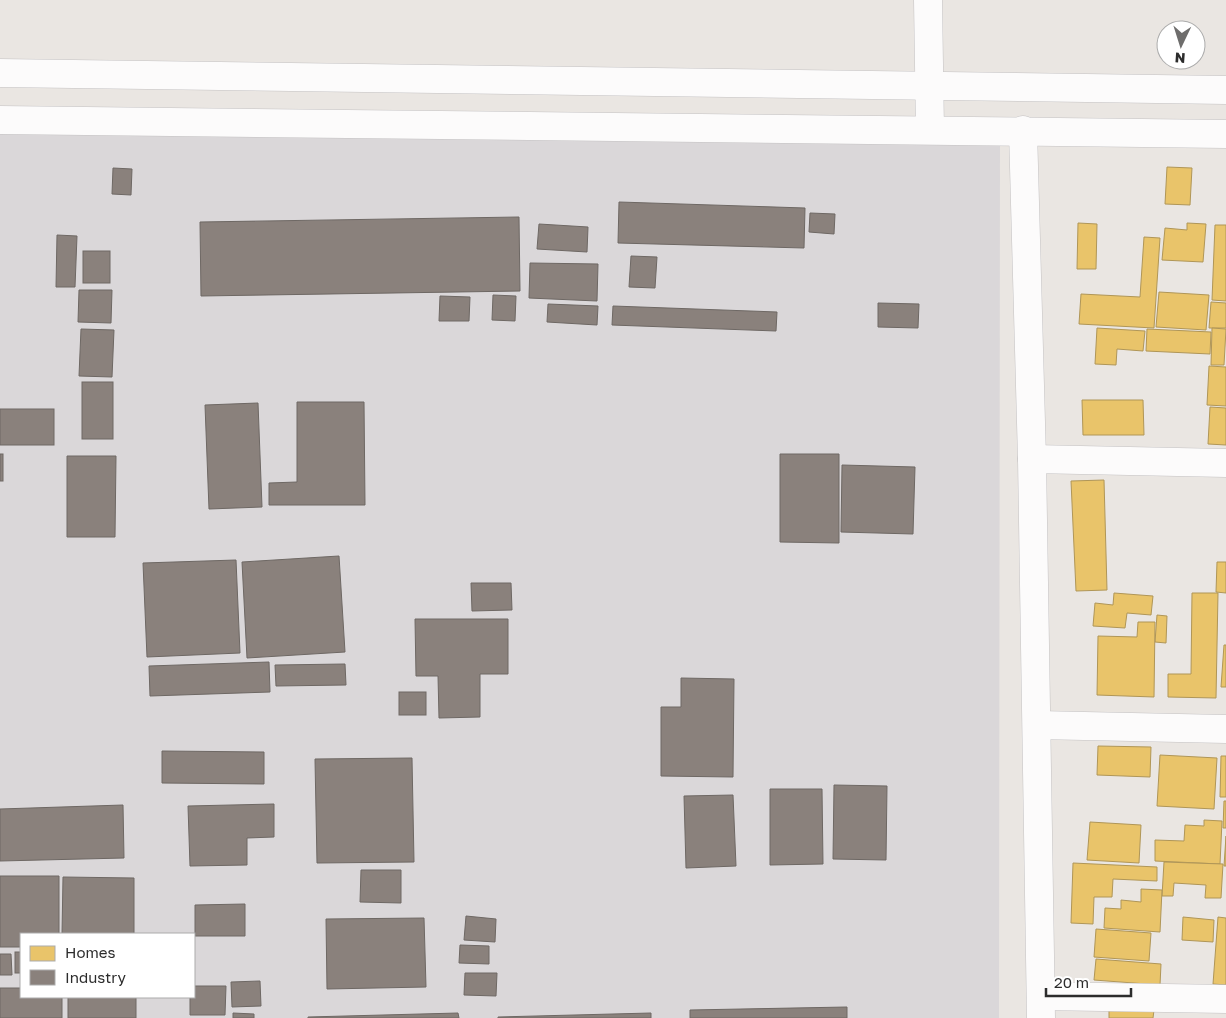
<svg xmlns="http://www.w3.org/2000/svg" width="1226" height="1018" font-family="'Golos Text',sans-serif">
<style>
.industrial{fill:#dad7d9;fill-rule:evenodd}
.homes{fill:#e9c46a;stroke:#b09657}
.industry{fill:#8a817c;stroke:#6e6864}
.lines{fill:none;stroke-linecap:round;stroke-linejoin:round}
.minor-casing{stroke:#c4c2c3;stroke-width:29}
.tertiary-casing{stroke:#c4c2c3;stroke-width:29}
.minor{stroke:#fcfbfb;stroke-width:28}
.tertiary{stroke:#fcfbfb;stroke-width:28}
</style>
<rect width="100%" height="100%" fill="#eae6e2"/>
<path class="industrial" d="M 0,127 L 1000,140 L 999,1018 L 0,1018 ZM 21,934 L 194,934 L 194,997 L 21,997 Z"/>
<g class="homes">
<path d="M 1167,167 L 1192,168 L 1190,205 L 1165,204 Z"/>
<path d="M 1078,223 L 1097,224 L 1096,269 L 1077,269 Z"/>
<path d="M 1187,223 L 1206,224 L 1203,262 L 1162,260 L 1165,228 L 1187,230 Z"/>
<path d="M 1215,225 L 1226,225 L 1226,301 L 1212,300 Z"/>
<path d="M 1144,237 L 1160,238 L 1154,328 L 1079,324 L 1081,294 L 1140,297 Z"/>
<path d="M 1159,292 L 1209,295 L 1206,330 L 1156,327 Z"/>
<path d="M 1211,302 L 1226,303 L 1226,328 L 1209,328 Z"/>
<path d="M 1097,328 L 1145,331 L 1143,351 L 1117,349 L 1116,365 L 1095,364 Z"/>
<path d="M 1212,328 L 1226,329 L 1224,365 L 1211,365 Z"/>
<path d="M 1147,329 L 1211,332 L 1210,354 L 1146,351 Z"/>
<path d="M 1209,366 L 1226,367 L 1226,406 L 1207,405 Z"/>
<path d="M 1082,400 L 1143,400 L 1144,435 L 1083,435 Z"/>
<path d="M 1210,407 L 1226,408 L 1226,445 L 1208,444 Z"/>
<path d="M 1104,480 L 1107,590 L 1076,591 L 1071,481 Z"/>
<path d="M 1217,562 L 1226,562 L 1226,593 L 1216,592 Z"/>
<path d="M 1114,593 L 1153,596 L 1151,615 L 1127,613 L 1125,628 L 1093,626 L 1095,603 L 1113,605 Z"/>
<path d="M 1192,593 L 1218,593 L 1216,698 L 1168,697 L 1168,674 L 1191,674 Z"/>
<path d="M 1157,615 L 1167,616 L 1166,643 L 1155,642 Z"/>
<path d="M 1138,622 L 1155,622 L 1154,697 L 1097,695 L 1098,636 L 1137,637 Z"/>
<path d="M 1224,645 L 1226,645 L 1226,687 L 1221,687 Z"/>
<path d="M 1098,746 L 1151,747 L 1150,777 L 1097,775 Z"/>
<path d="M 1160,755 L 1217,758 L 1214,809 L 1157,806 Z"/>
<path d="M 1221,756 L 1226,756 L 1226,797 L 1220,797 Z"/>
<path d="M 1224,801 L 1226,801 L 1226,828 L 1223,828 Z"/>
<path d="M 1204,820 L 1222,821 L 1220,864 L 1155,861 L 1155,840 L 1184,841 L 1185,825 L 1204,826 Z"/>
<path d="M 1090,822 L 1141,825 L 1139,863 L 1087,860 Z"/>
<path d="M 1226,836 L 1226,866 L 1224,866 Z"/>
<path d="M 1164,862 L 1223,864 L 1221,898 L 1205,898 L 1206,885 L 1174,883 L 1173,896 L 1162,896 Z"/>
<path d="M 1073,863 L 1157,867 L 1157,881 L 1113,879 L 1112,897 L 1094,897 L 1093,924 L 1071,923 Z"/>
<path d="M 1141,889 L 1162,890 L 1160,932 L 1104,928 L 1105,908 L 1121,909 L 1121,900 L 1141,902 Z"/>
<path d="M 1183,917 L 1214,920 L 1213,942 L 1182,940 Z"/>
<path d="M 1218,917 L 1226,918 L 1226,985 L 1213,984 Z"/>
<path d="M 1096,929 L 1151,933 L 1149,961 L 1094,957 Z"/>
<path d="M 1096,959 L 1161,964 L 1160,985 L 1094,980 Z"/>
<path d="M 1109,1008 L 1154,1010 L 1153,1018 L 1109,1018 Z"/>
</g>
<g class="industry">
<path d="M 113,168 L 132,169 L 131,195 L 112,194 Z"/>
<path d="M 619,202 L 805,208 L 804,248 L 618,243 Z"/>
<path d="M 810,213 L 835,214 L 834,234 L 809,232 Z"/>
<path d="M 519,217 L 520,291 L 201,296 L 200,222 Z"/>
<path d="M 539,224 L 588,227 L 587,252 L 537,249 Z"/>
<path d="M 57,235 L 77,236 L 75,287 L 56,287 Z"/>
<rect x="83" y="251" width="27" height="32"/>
<path d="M 631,256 L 657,257 L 655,288 L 629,287 Z"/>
<path d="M 530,263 L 598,264 L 597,301 L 529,298 Z"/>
<path d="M 79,290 L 112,290 L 111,323 L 78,322 Z"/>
<path d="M 493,295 L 516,296 L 515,321 L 492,320 Z"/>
<path d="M 440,296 L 470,297 L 469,321 L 439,321 Z"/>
<path d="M 878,303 L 919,304 L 918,328 L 878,327 Z"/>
<path d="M 548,304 L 598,306 L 597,325 L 547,322 Z"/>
<path d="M 613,306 L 777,312 L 776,331 L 612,325 Z"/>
<path d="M 81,329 L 114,330 L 112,377 L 79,376 Z"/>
<rect x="82" y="382" width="31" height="57"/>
<path d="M 297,402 L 364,402 L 365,505 L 269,505 L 269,483 L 297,482 Z"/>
<path d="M 258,403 L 262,507 L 209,509 L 205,405 Z"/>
<rect x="0" y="409" width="54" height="36"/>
<rect x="0" y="454" width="3" height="27"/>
<path d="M 780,454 L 839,454 L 839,543 L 780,542 Z"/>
<path d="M 67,456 L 116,456 L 115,537 L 67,537 Z"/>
<path d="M 842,465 L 915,467 L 913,534 L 841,532 Z"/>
<path d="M 339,556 L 345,652 L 247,658 L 242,562 Z"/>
<path d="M 236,560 L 240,653 L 147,657 L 143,563 Z"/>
<path d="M 471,583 L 511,583 L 512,610 L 472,611 Z"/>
<path d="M 415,619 L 508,619 L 508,674 L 480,674 L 480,717 L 439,718 L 438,676 L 416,676 Z"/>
<path d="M 269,662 L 270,692 L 150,696 L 149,666 Z"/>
<path d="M 345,664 L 346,685 L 276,686 L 275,665 Z"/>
<path d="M 681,678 L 734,679 L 733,777 L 661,776 L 661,707 L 681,707 Z"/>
<rect x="399" y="692" width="27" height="23"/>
<path d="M 162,751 L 264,752 L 264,784 L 162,783 Z"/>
<path d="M 412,758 L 414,862 L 317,863 L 315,759 Z"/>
<path d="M 834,785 L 887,786 L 886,860 L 833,859 Z"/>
<path d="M 770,789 L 822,789 L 823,864 L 770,865 Z"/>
<path d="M 733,795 L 736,866 L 686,868 L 684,796 Z"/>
<path d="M 274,804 L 274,837 L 247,838 L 247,865 L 190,866 L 188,806 Z"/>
<path d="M 123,805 L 124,858 L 0,861 L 0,809 Z"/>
<path d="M 361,870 L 401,870 L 401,903 L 360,902 Z"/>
<path d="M 0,876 L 59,876 L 59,934 L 21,934 L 21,947 L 0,947 Z"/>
<path d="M 63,877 L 134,878 L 134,934 L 62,934 Z"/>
<path d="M 245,904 L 245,936 L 195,936 L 195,905 Z"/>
<path d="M 466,916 L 496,919 L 495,942 L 464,940 Z"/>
<path d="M 424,918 L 426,987 L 327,989 L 326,919 Z"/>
<path d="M 460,945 L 489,946 L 489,964 L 459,963 Z"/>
<rect x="15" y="952" width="6" height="21"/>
<path d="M 0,954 L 11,954 L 12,975 L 0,975 Z"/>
<path d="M 465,973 L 497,973 L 496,996 L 464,995 Z"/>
<path d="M 260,981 L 261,1006 L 232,1007 L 231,982 Z"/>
<path d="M 194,986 L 226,986 L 225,1015 L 190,1015 L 190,997 L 194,997 Z"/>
<path d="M 0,988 L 21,988 L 21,997 L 62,997 L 62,1018 L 0,1018 Z"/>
<rect x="68" y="997" width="68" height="21"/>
<path d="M 847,1007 L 847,1018 L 690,1018 L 690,1010 Z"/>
<path d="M 233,1013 L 254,1014 L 254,1018 L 233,1018 Z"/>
<path d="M 458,1013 L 459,1018 L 308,1018 L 308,1017 Z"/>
<path d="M 651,1013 L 651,1018 L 498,1018 L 498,1017 Z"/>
</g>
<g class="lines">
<defs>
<g id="minor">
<path d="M 928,0 L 930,130"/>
<path d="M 1023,130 L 1032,459 L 1041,1018"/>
<path d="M 1032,459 L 1226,463"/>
<path d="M 1037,725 L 1226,729"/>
<path d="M 1041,996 L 1226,999"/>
</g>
<g id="tertiary">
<path d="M 0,73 L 1226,90"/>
<path d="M 0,120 L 1226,134"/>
</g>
</defs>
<use href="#minor" class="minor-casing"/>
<use href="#tertiary" class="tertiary-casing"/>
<use href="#minor" class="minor"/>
<use href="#tertiary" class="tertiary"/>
</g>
<rect x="20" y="933" width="175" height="65" fill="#ffffff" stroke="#ababab"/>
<rect x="30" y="946" width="25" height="15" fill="#e9c46a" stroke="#ababab"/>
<text x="65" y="958" font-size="15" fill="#2c2c2c">Homes</text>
<rect x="30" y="970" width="25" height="15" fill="#8a817c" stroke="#ababab"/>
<text x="65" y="983" font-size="15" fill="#2c2c2c">Industry</text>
<g transform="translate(1181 45) rotate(184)"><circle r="24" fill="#ffffff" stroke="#ababab"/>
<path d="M0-4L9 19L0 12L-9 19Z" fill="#6e6d6c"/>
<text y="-8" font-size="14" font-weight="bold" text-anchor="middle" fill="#2c2c2c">N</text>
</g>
<path d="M1046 988v8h85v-8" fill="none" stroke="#2c2c2c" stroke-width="2.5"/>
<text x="1054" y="988" font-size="15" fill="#2c2c2c" stroke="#ffffff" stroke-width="4" paint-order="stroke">20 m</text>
</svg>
